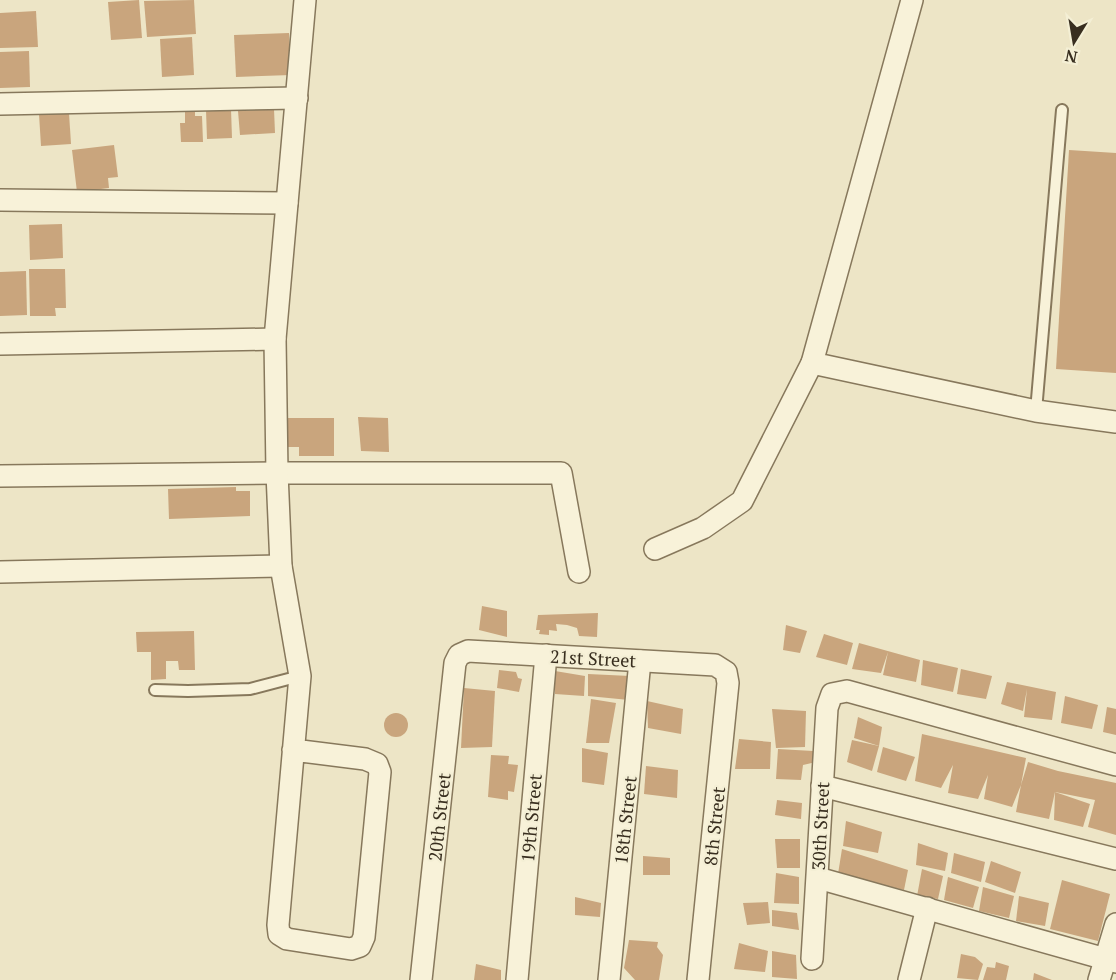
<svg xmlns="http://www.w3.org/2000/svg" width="1116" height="980" font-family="'PT Serif',serif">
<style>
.building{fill:#c9a57d}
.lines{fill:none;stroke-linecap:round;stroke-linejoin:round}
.lane-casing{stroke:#87785c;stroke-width:14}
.street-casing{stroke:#87785c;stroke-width:24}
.lane{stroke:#f8f2d9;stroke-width:10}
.street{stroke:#f8f2d9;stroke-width:21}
.labels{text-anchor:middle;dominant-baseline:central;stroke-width:4.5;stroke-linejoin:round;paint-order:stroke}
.street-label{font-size:18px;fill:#382e1f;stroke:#f4efd5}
</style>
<rect width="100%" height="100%" fill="#ede5c6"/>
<g class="building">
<path d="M 139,0 L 142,38 L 111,40 L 108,2 Z"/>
<path d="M 194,0 L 196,34 L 147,37 L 144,1 Z"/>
<path d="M 36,11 L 38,47 L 0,48 L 0,13 Z"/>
<path d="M 289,33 L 291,75 L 236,77 L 234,35 Z"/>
<path d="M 192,37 L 194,75 L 162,77 L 160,39 Z"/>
<path d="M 29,51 L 30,87 L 0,88 L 0,52 Z"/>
<path d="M 231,109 L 232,138 L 207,139 L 206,110 Z"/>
<path d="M 274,109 L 275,133 L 240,135 L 238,111 Z"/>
<path d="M 195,110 L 195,116 L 202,116 L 203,142 L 181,142 L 180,123 L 185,123 L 185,111 Z"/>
<path d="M 69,113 L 71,144 L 41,146 L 39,114 Z"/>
<path d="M 114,145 L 118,177 L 108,178 L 109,188 L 77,192 L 72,150 Z"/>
<path d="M 1069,150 L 1116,153 L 1116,373 L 1056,369 Z"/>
<path d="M 62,224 L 63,258 L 30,260 L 29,225 Z"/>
<path d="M 29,269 L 65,269 L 66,308 L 55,308 L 56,316 L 30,316 Z"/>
<path d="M 26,271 L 27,315 L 0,316 L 0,272 Z"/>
<path d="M 358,417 L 388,418 L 389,452 L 361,451 Z"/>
<path d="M 286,418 L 334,418 L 334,456 L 299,456 L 299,447 L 286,447 Z"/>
<path d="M 236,487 L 236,491 L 250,491 L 250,516 L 169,519 L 168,489 Z"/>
<path d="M 482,606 L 507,611 L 507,637 L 479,630 Z"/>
<path d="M 598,613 L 597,637 L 579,636 L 577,628 L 567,625 L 556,624 L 557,631 L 549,630 L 549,635 L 539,634 L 540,630 L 536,630 L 538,615 Z"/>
<path d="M 786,625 L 807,631 L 800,653 L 783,650 Z"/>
<path d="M 194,631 L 195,670 L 179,670 L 178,661 L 166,661 L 166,679 L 151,680 L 151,652 L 137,652 L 136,632 Z"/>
<path d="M 824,634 L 853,643 L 847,665 L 816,657 Z"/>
<path d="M 859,643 L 920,660 L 916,682 L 883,675 L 888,652 L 881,673 L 852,669 Z"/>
<path d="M 923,660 L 958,668 L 953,692 L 921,685 Z"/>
<path d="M 961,669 L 992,676 L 986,699 L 957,694 Z"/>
<path d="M 499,670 L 516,672 L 518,678 L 522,679 L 519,692 L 497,688 Z"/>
<path d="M 555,671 L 585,676 L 584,696 L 555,694 Z"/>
<path d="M 588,674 L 630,676 L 629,700 L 588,696 Z"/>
<path d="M 1007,682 L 1056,692 L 1052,720 L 1024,717 L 1027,689 L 1023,711 L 1001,704 Z"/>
<path d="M 464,688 L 495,691 L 492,747 L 461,748 Z"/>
<path d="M 1065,696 L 1098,705 L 1092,729 L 1061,723 Z"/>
<path d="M 591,699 L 616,703 L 609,743 L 586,743 Z"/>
<path d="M 647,701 L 683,709 L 681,734 L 648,728 Z"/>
<path d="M 1107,707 L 1116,709 L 1116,735 L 1103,732 Z"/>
<path d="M 772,709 L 806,711 L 805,747 L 776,748 Z"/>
<circle cx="396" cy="725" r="12"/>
<path d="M 858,717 L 882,727 L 879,746 L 854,738 Z"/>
<path d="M 922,734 L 1026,758 L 1021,785 L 1028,762 L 1058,771 L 1116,783 L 1116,835 L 1088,827 L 1095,800 L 1055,792 L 1049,819 L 1016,812 L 1021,785 L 1012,807 L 984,799 L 988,775 L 978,799 L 948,793 L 953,765 L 941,788 L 915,781 Z"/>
<path d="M 739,739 L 771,742 L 770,769 L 735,769 Z"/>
<path d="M 852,740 L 879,746 L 872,771 L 847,762 Z"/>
<path d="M 883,747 L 915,757 L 906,781 L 877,772 Z"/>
<path d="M 582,748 L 608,753 L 604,785 L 582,782 Z"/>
<path d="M 778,749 L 813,751 L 816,762 L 803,765 L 801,780 L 776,779 Z"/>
<path d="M 491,755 L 509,756 L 508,764 L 518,765 L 514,792 L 508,791 L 508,800 L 488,797 Z"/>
<path d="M 646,766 L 678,770 L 677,798 L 644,794 Z"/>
<path d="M 1055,792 L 1090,804 L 1083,827 L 1054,820 Z"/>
<path d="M 777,800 L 802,803 L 801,819 L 775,815 Z"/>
<path d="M 846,821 L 882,832 L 878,853 L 843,846 Z"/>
<path d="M 775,839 L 800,839 L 800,868 L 777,868 Z"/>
<path d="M 918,843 L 948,853 L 945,871 L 916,865 Z"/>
<path d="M 842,849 L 908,870 L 904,890 L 838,874 Z"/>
<path d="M 954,853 L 985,862 L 981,882 L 951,873 Z"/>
<path d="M 643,856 L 670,858 L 670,875 L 643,875 Z"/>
<path d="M 991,861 L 1021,872 L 1015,893 L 985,882 Z"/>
<path d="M 922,869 L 943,876 L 938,899 L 917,896 Z"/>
<path d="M 776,873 L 799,877 L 799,904 L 774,903 Z"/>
<path d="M 948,877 L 979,887 L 973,908 L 944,900 Z"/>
<path d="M 1062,880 L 1110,894 L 1098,941 L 1050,929 Z"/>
<path d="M 983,887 L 1014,896 L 1009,918 L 979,911 Z"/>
<path d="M 1019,896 L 1049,903 L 1045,926 L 1016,921 Z"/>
<path d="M 575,897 L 601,903 L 600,917 L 575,915 Z"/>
<path d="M 768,902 L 770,923 L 747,925 L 743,903 Z"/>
<path d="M 772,910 L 797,913 L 799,930 L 772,926 Z"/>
<path d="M 629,940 L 658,942 L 657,947 L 663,955 L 659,980 L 635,980 L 624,968 Z"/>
<path d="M 739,943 L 768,951 L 765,972 L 734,969 Z"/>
<path d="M 772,951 L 796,955 L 797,979 L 772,977 Z"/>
<path d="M 961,954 L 975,957 L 983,964 L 978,980 L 957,978 Z"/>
<path d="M 996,962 L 1009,966 L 1006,980 L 983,980 L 987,967 L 995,968 Z"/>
<path d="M 476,964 L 501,970 L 501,980 L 474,980 Z"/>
<path d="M 1034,973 L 1052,980 L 1033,980 Z"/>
</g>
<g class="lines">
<defs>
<g id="lane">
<path d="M 1036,411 L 1062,110"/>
<path d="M 155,690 L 188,691 L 250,689 L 300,676"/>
</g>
<g id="street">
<path d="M 912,0 L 812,363 L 1036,411 L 1116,422"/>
<path d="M 0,104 L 297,98"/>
<path d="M 0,200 L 287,203"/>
<path d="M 0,344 L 275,339"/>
<path d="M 0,476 L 277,473 L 561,473 L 579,572"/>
<path d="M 655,549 L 703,528 L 742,501 L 812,363"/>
<path d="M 0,572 L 281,566"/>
<path d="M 293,750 L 365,759 L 377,764 L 380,772 L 364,937 L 360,946 L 351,949 L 287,939 L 279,934 L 278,925 L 300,676 L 281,566 L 277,473 L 275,339 L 305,0"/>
<path d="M 822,786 L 1116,859"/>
<path d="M 818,878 L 1116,962"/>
<path d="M 812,959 L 827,708 L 832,694 L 847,691 L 1116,765"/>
<path d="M 421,980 L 455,663 L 459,655 L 468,651 L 715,665 L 726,672 L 728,683 L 698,980"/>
<path d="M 517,980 L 546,655"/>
<path d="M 609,980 L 640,661"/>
<path d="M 909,980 L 927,908"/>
<path d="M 1099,980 L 1116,924"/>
</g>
</defs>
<use href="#lane" class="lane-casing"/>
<use href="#street" class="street-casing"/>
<use href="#lane" class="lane"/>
<use href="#street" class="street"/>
</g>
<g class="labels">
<g class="street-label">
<text transform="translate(593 658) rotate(3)">21st Street</text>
<text transform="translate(439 817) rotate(-84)">20th Street</text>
<text transform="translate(531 818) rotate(-85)">19th Street</text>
<text transform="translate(625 820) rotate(-84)">18th Street</text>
<text transform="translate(714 826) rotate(-84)">8th Street</text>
<text transform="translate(820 826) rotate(-87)">30th Street</text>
</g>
</g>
<g transform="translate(1074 42) rotate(191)" stroke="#f4efd5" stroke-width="4.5" paint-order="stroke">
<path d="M0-4.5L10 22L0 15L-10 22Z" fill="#382e1f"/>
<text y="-9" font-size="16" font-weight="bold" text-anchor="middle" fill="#382e1f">N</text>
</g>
</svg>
